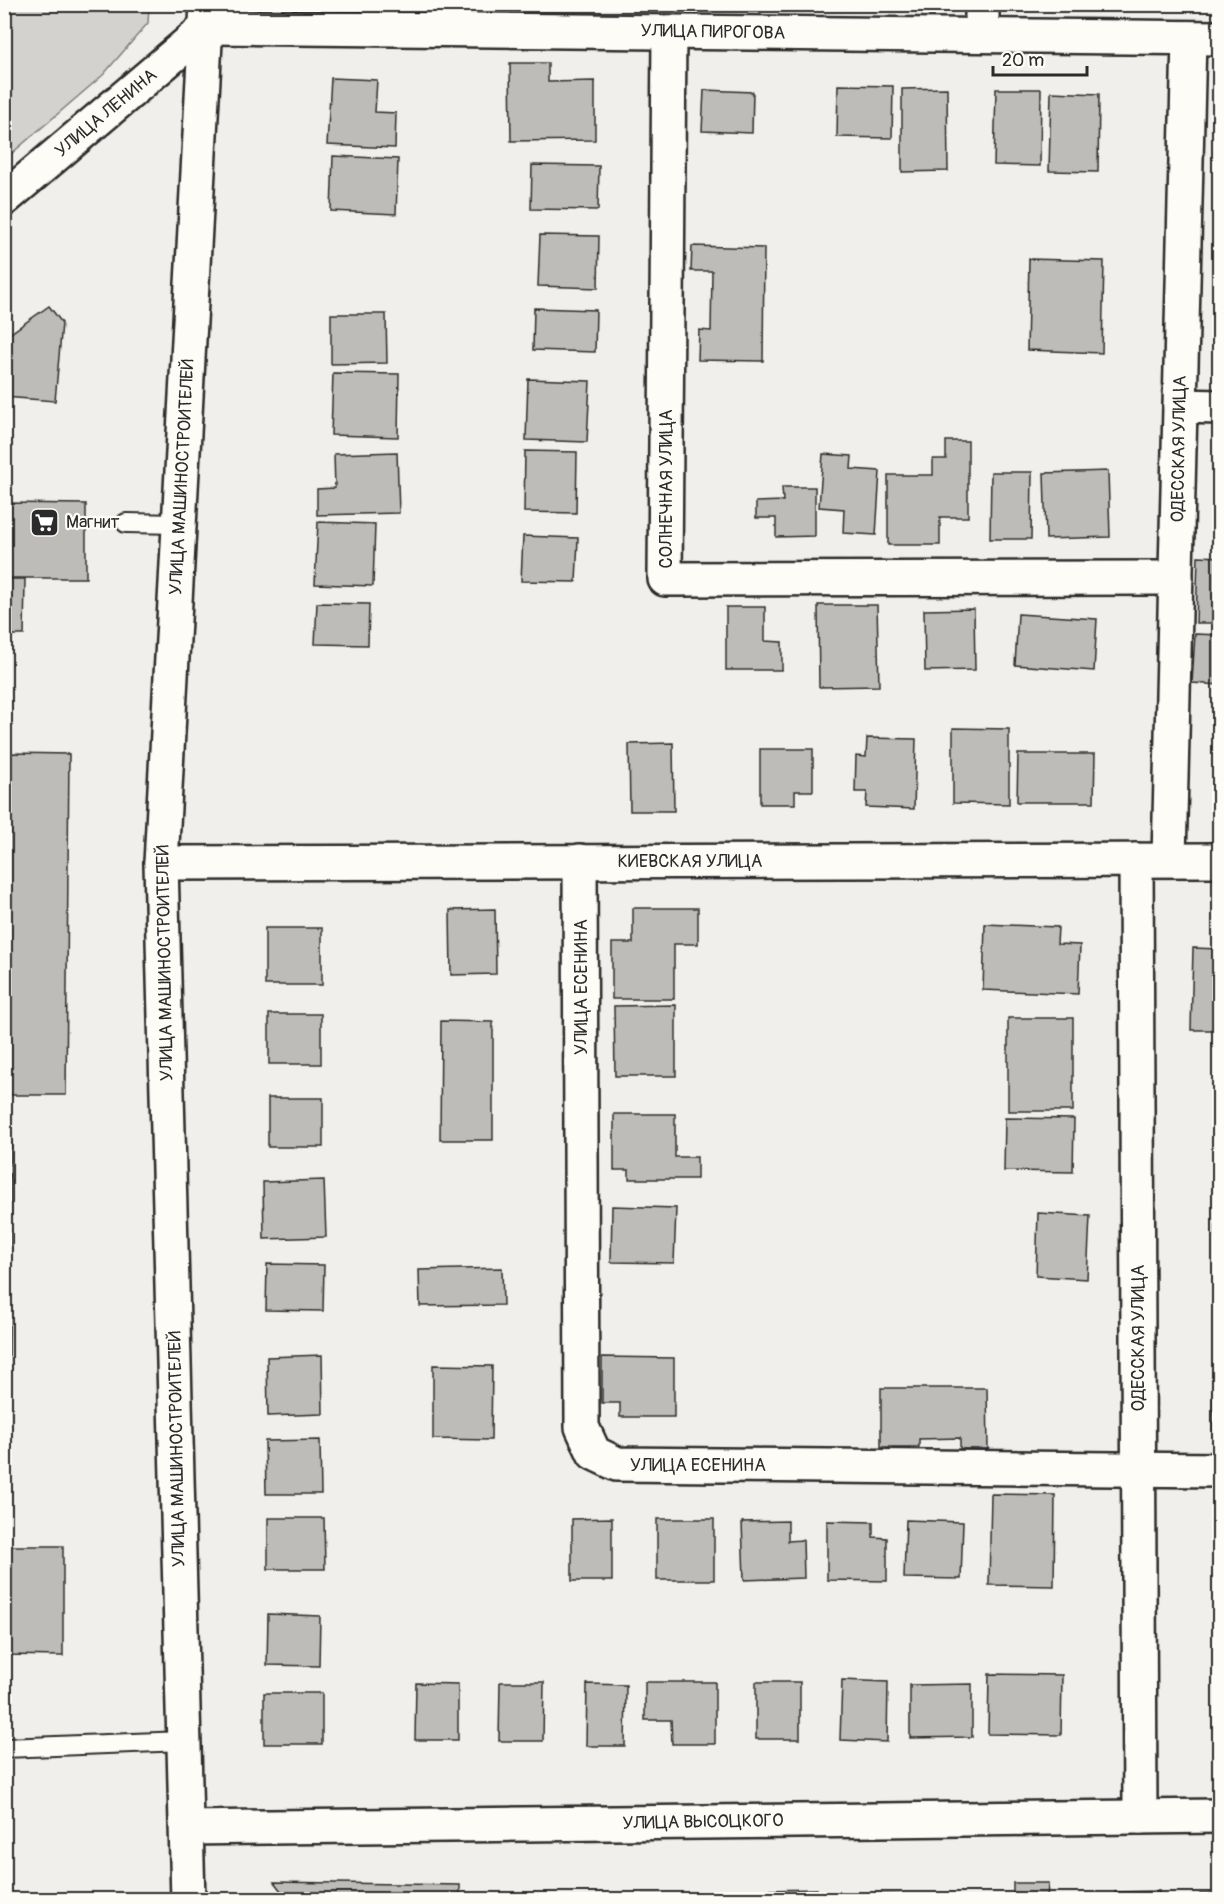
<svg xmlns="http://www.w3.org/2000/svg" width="1224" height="1904" font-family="Pangolin,sans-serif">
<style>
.green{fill:#d3d2cf;stroke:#7f7e7d;stroke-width:1.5}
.building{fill:#bdbcb8;stroke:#2b2b2b;stroke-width:1.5}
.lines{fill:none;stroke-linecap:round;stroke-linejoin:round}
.lane-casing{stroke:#2b2b2b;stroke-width:22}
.street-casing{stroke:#2b2b2b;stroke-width:38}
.lane{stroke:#fdfcf7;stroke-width:18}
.street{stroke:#fdfcf7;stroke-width:33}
.labels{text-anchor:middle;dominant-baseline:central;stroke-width:4.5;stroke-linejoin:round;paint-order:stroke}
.street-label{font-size:18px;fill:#2b2b2b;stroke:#fdfcf7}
.poi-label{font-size:18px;fill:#2b2b2b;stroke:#fdfcf7;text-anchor:start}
</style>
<rect width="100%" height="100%" fill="#f0efeb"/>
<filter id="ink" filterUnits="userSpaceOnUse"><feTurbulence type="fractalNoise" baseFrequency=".0167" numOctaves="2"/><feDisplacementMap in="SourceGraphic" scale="12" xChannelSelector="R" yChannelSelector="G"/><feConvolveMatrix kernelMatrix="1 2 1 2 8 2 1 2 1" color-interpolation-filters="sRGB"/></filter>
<g filter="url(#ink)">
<path class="green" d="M 5,4 L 149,5 L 148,23 L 103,75 L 5,159 Z"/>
<g class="building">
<path d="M 510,63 L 548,63 L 548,82 L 595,81 L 595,140 L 511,141 Z"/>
<path d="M 331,78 L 377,80 L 375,112 L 396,113 L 395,148 L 327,145 Z"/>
<path d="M 838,85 L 893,86 L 892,138 L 837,137 Z"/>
<path d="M 947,88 L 948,171 L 902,172 L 902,89 Z"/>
<path d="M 996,89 L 1041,89 L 1040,166 L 994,165 Z"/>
<path d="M 704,90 L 753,92 L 752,133 L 702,131 Z"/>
<path d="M 1051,92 L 1099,94 L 1098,172 L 1049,171 Z"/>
<path d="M 333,156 L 398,159 L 396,214 L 331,211 Z"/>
<path d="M 532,165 L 599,166 L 598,210 L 531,209 Z"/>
<path d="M 1219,228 L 1220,228 L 1220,369 L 1218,369 Z"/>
<path d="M 540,235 L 599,236 L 598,288 L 538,286 Z"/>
<path d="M 692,246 L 764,248 L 763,361 L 698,360 L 699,330 L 711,331 L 712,271 L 691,271 Z"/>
<path d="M 1029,259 L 1104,261 L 1102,353 L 1027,350 Z"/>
<path d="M 49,306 L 62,323 L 55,401 L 4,397 L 4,338 Z"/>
<path d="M 534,308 L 596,310 L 595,352 L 533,350 Z"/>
<path d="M 331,314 L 386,314 L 387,363 L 331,364 Z"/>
<path d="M 333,373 L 399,374 L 398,437 L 331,435 Z"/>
<path d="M 528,379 L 590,381 L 587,442 L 526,440 Z"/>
<path d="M 946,441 L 968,441 L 968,517 L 940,517 L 940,545 L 888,545 L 888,475 L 933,475 L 933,459 L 946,459 Z"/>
<path d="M 525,451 L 577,452 L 576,513 L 524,512 Z"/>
<path d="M 397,452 L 399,513 L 317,515 L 317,489 L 335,488 L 334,454 Z"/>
<path d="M 823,454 L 852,456 L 851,469 L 880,471 L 876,535 L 843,533 L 844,509 L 819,507 Z"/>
<path d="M 1108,471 L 1110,537 L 1046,539 L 1044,473 Z"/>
<path d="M 991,472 L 1032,472 L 1031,539 L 990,539 Z"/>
<path d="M 782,487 L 815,487 L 815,536 L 776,537 L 776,518 L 756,518 L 756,502 L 783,501 Z"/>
<path d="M 4,503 L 86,504 L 86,578 L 4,578 Z"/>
<path d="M 318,522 L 375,524 L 373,586 L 315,584 Z"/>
<path d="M 523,536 L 578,538 L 576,582 L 521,581 Z"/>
<path d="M 1198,556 L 1220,557 L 1220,623 L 1196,623 Z"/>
<path d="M 4,579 L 25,579 L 24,635 L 4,635 Z"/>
<path d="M 317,603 L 369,604 L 368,645 L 315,644 Z"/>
<path d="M 818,605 L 877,605 L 879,686 L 819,687 Z"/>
<path d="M 726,607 L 765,607 L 765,641 L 782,642 L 782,670 L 726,670 Z"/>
<path d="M 974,609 L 975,670 L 925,671 L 924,610 Z"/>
<path d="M 1018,614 L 1097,619 L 1094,671 L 1015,665 Z"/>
<path d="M 1195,634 L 1220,635 L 1220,685 L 1192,683 Z"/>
<path d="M 953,728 L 1009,729 L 1009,804 L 953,803 Z"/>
<path d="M 867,738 L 916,739 L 914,809 L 866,807 L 867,792 L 855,792 L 856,756 L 866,757 Z"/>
<path d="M 673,743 L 674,811 L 630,811 L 629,744 Z"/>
<path d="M 760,749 L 813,749 L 813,791 L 795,791 L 795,804 L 760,804 Z"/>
<path d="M 8,753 L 69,754 L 66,1095 L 6,1095 Z"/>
<path d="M 1018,754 L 1095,754 L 1094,802 L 1017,802 Z"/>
<path d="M 633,908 L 698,908 L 698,944 L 674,944 L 674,999 L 612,999 L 612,943 L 633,943 Z"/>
<path d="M 495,909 L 496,974 L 451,975 L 450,910 Z"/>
<path d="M 985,924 L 1058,927 L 1057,944 L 1080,945 L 1078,994 L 983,990 Z"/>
<rect x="265" y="928" width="57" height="57"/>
<path d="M 1193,948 L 1220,949 L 1220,1030 L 1191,1030 Z"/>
<path d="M 676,1005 L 676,1076 L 615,1076 L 614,1006 Z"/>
<rect x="269" y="1014" width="52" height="50"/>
<rect x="1008" y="1018" width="65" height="93"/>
<path d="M 441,1021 L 493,1022 L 493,1140 L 440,1140 Z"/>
<rect x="268" y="1098" width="55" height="49"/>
<path d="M 614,1114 L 675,1114 L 675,1157 L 697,1157 L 697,1179 L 629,1179 L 629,1170 L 614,1170 Z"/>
<path d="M 1005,1118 L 1074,1119 L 1073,1172 L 1004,1171 Z"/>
<path d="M 4,1135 L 11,1135 L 8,1485 L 4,1485 Z"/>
<path d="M 324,1180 L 326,1237 L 264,1239 L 263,1182 Z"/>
<path d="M 612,1206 L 676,1208 L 674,1263 L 611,1262 Z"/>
<path d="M 1038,1213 L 1090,1216 L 1087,1279 L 1036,1276 Z"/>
<rect x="1216" y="1225" width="4" height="64"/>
<path d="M 267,1264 L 324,1265 L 323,1311 L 266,1310 Z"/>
<path d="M 502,1268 L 503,1305 L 420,1306 L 419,1270 Z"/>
<path d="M 322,1355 L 323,1414 L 268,1416 L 267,1357 Z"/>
<path d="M 602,1357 L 674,1358 L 674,1417 L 620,1417 L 620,1403 L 602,1403 Z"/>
<path d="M 433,1365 L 492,1366 L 491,1440 L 433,1439 Z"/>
<rect x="1213" y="1383" width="7" height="64"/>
<path d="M 881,1388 L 987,1388 L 988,1449 L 960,1449 L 960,1438 L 919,1439 L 919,1447 L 881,1447 Z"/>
<path d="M 320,1440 L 321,1494 L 266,1494 L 265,1441 Z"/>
<path d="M 991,1494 L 1055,1495 L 1054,1586 L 989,1585 Z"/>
<path d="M 268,1518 L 324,1518 L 325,1569 L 268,1569 Z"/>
<path d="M 612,1518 L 612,1581 L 572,1581 L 572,1519 Z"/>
<rect x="657" y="1519" width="57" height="61"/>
<path d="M 906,1520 L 963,1522 L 961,1579 L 904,1578 Z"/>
<path d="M 788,1521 L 788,1541 L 803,1540 L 804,1578 L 744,1580 L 742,1522 Z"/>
<path d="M 827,1521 L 873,1522 L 873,1537 L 887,1538 L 887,1581 L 827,1580 Z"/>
<path d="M 4,1546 L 63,1546 L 63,1656 L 4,1655 Z"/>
<path d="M 268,1614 L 320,1616 L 319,1666 L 267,1665 Z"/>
<path d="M 989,1674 L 1062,1675 L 1061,1735 L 988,1734 Z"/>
<path d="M 842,1680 L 888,1682 L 887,1742 L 840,1740 Z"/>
<path d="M 500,1682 L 544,1682 L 543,1741 L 499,1741 Z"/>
<path d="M 645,1682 L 715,1682 L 715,1744 L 672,1744 L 671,1720 L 645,1720 Z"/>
<rect x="756" y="1682" width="44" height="57"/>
<path d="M 416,1683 L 458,1684 L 458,1740 L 415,1740 Z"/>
<path d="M 587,1684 L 626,1685 L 625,1746 L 586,1746 Z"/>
<path d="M 972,1684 L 972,1737 L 910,1738 L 910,1685 Z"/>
<rect x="264" y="1693" width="58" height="51"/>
<path d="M 274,1882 L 460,1885 L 460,1900 L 288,1900 Z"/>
<path d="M 1013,1883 L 1048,1883 L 1047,1900 L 1013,1900 Z"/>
<path d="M 817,1889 L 817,1900 L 765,1900 L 765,1890 Z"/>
<path d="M 1159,1891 L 1159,1900 L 1115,1900 L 1115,1892 Z"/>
<path d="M 852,1894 L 920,1895 L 920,1900 L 852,1900 Z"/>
<rect x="1200" y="1894" width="20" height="6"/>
<rect x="644" y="1895" width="25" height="5"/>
</g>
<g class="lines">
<defs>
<g id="lane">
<path d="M 126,523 L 180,524"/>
<path d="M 4,1748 L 184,1741"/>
</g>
<g id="street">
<path d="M 207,27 L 1220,38"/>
<path d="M 669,32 L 665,579 L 1176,578"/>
<path d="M 982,35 L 982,4"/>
<path d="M 4,199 L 207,27"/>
<path d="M 1180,406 L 1220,407"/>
<path d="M 1169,859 L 1189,38"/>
<path d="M 1136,860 L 1140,1817"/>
<path d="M 580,861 L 582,1427 L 594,1453 L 617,1464 L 1220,1470"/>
<path d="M 161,863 L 1220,860"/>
<path d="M 187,1828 L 1220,1816"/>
<path d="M 188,1900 L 161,863 L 207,4"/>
</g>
</defs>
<use href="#lane" class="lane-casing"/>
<use href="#street" class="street-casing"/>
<use href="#lane" class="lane"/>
<use href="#street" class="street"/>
</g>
</g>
<defs>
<symbol id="supermarket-square" viewBox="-11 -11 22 22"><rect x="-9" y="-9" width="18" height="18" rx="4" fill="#2b2b2b" stroke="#fdfcf7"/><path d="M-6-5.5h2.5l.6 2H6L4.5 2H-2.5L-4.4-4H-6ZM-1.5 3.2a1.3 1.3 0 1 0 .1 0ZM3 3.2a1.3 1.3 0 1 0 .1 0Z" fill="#fff"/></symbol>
</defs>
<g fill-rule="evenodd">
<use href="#supermarket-square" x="28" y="506" width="33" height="33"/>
</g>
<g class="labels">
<g class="street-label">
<text transform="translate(713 32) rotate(1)">УЛИЦА ПИРОГОВА</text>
<text transform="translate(106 113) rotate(-40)">УЛИЦА ЛЕНИНА</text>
<text transform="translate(1179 449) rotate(-89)">ОДЕССКАЯ УЛИЦА</text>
<text transform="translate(182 477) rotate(-87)">УЛИЦА МАШИНОСТРОИТЕЛЕЙ</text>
<text transform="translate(666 489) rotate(-90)">СОЛНЕЧНАЯ УЛИЦА</text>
<text x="690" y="861">КИЕВСКАЯ УЛИЦА</text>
<text transform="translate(165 963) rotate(-91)">УЛИЦА МАШИНОСТРОИТЕЛЕЙ</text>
<text transform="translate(581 987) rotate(-90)">УЛИЦА ЕСЕНИНА</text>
<text transform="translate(1138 1338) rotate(-90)">ОДЕССКАЯ УЛИЦА</text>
<text transform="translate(177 1449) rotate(-91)">УЛИЦА МАШИНОСТРОИТЕЛЕЙ</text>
<text x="698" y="1465">УЛИЦА ЕСЕНИНА</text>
<text transform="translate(703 1822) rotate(-1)">УЛИЦА ВЫСОЦКОГО</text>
</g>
<g class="poi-label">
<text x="66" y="522">Магнит</text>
</g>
</g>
<rect width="1224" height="1904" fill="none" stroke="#fdfcf7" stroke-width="24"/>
<rect x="12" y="12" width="1200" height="1880" fill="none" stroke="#2b2b2b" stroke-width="2" filter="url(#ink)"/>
<path d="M993 66v9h94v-9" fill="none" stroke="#2b2b2b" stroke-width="3"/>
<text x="1002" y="66" font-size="18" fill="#2b2b2b" stroke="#fdfcf7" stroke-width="4.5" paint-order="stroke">20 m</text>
</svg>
